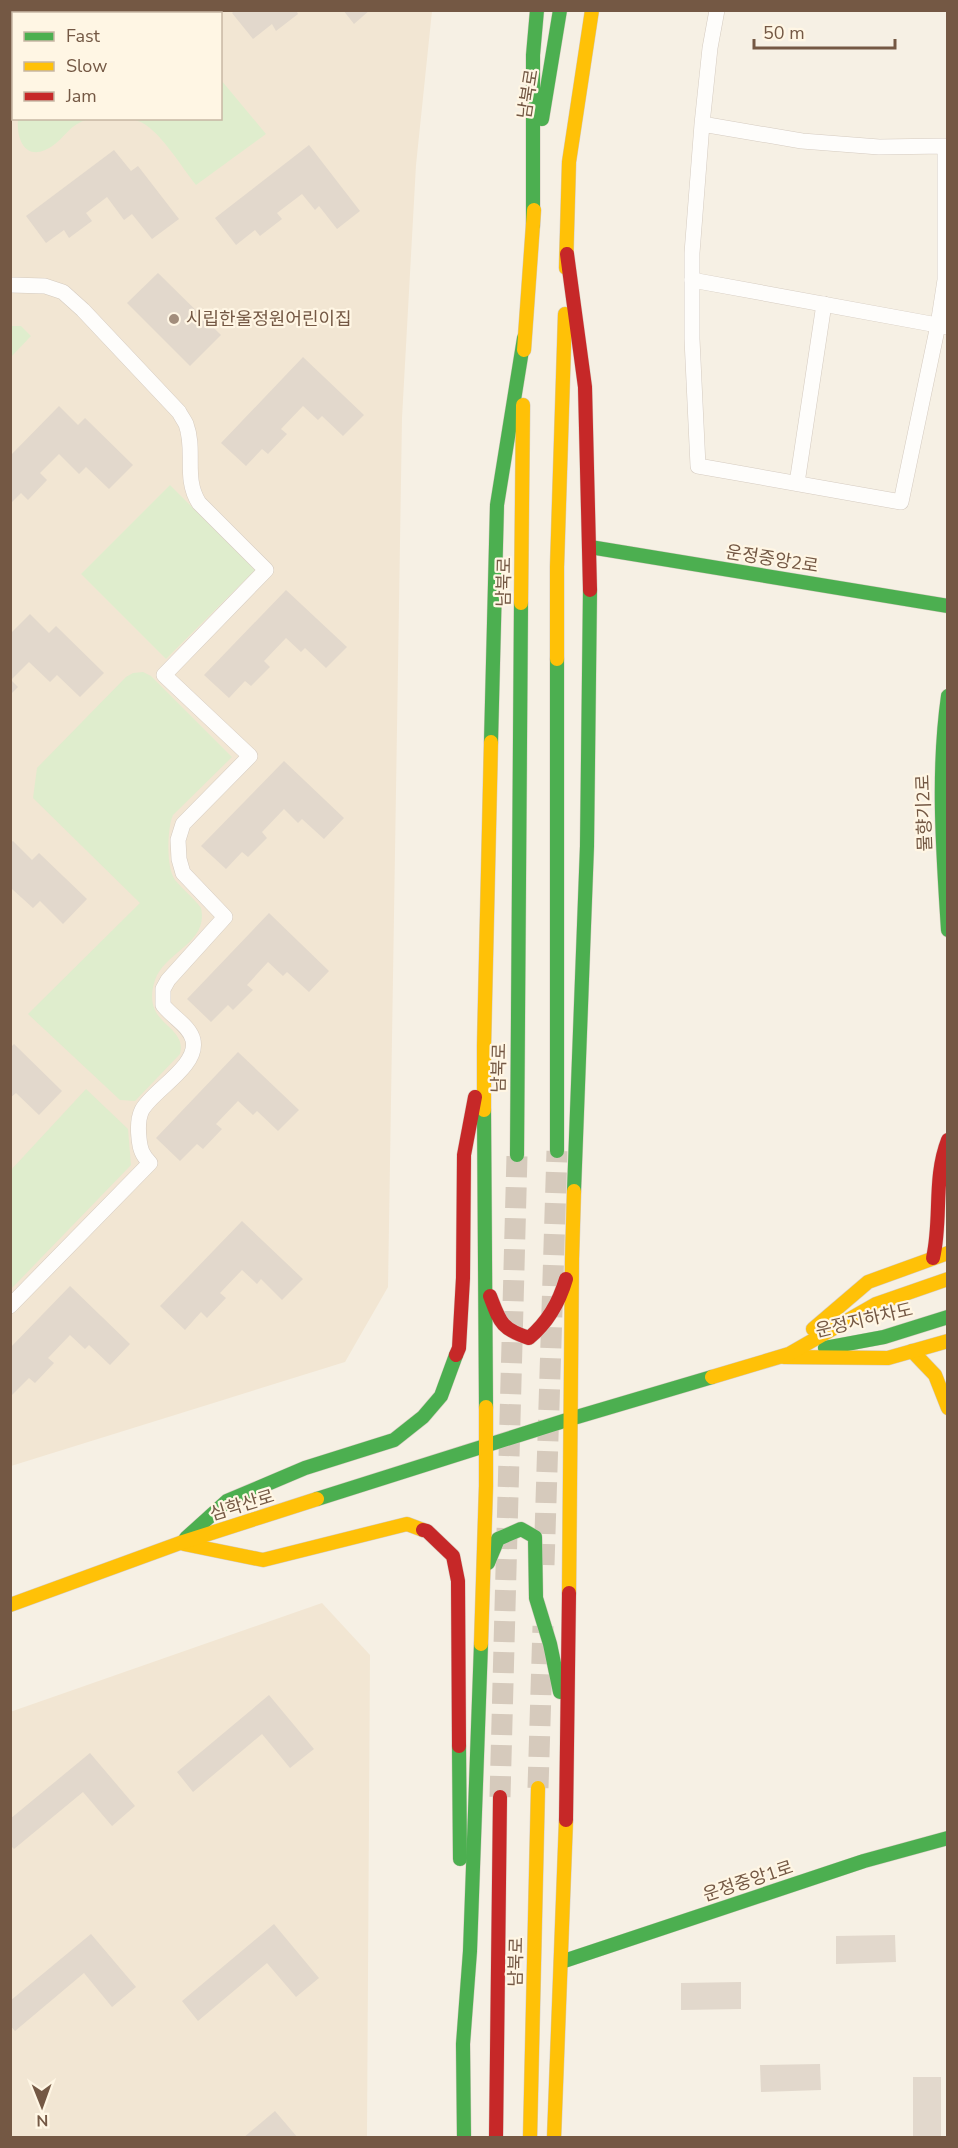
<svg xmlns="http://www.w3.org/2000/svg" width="958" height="2148" font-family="'Nunito Sans','Noto Sans KR',sans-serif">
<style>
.residential{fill:#f2e6d3;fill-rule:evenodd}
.green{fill:#dfedcd}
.building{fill:#e2d8cc}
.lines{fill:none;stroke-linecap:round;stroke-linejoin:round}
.secondary-tunnel{stroke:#d6cabc;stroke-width:21;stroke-dasharray:21 10;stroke-linecap:butt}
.street-casing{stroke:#d5cbc0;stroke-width:16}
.fast-casing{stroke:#d6ccc1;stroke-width:15}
.slow-casing{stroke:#d6ccc1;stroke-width:15}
.jam-casing{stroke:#d6ccc1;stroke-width:15}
.street{stroke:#fefdfb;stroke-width:15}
.fast{stroke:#4caf50;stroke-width:14}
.slow{stroke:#ffc107;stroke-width:14}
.jam{stroke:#c62828;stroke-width:14}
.poi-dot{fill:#a28d7c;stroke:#fff6e4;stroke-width:2}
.labels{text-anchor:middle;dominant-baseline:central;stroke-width:4.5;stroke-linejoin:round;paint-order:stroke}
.street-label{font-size:18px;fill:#745844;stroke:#fff6e4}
.poi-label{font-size:18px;fill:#745844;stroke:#fff6e4;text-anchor:start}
</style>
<rect width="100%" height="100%" fill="#f6f0e4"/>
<g class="residential">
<path d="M 11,11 L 432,11 L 416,165 L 402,418 L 388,1287 L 345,1362 L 11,1466 ZM 14,14 L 220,14 L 220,118 L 14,118 Z"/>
<path d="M 322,1603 L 370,1655 L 367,2137 L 11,2137 L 10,1712 Z"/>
</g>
<g class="green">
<path d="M 221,80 L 266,134 L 196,185 C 182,168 158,127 138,121 C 125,117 91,116 79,123 C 69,128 63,138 55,144 C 29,164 16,144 18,119 L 220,118 Z"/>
<path d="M 11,326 L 21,326 L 31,336 L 11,357 Z"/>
<path d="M 170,485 L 255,570 L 166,659 L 81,574 Z"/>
<path d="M 143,672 L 151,676 L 232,757 L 173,815 C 167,828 166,868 175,880 C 183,890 193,897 201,908 C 209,943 165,951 155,980 C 140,1026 188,1024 180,1054 L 135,1101 L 120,1100 L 28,1014 L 140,903 L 33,798 L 37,768 L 126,677 L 133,673 Z"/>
<path d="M 86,1089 L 128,1129 L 131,1165 L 11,1289 L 11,1170 Z"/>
</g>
<g class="building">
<path d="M 235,10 L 296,10 L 298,14 L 276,31 L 272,24 L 253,39 L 232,13 Z"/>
<path d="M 343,10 L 370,10 L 354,24 Z"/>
<path d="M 309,145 L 360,211 L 337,229 L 319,206 L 315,210 L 302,194 L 277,213 L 282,219 L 260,236 L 255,230 L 236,245 L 215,218 Z"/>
<path d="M 114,150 L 131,171 L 138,166 L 179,219 L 152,239 L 132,214 L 124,220 L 107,197 L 86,213 L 92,221 L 69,238 L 64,230 L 46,243 L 26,216 Z"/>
<path d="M 158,273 L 221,335 L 190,366 L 127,303 Z"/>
<path d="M 303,357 L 364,415 L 343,436 L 322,416 L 318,420 L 303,406 L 281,429 L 287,434 L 268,454 L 262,449 L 246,466 L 221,443 Z"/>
<path d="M 59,406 L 78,425 L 85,418 L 133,465 L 109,489 L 86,467 L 79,474 L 59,454 L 40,473 L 47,480 L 28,500 L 21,493 L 10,504 L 10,456 Z"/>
<path d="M 286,590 L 347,647 L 326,668 L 305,648 L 301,652 L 286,638 L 264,661 L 270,667 L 251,686 L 245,681 L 229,698 L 204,675 Z"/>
<path d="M 30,614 L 49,633 L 56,626 L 104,673 L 80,697 L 57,675 L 50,682 L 29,662 L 11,680 L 18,687 L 10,695 L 10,634 Z"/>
<path d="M 284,761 L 344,818 L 324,839 L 302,819 L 298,823 L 284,809 L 262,832 L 267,838 L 248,857 L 242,852 L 226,869 L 201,846 Z"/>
<path d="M 13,841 L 32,860 L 39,853 L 87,899 L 63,924 L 40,901 L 33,908 L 12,889 L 10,890 L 10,843 Z"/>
<path d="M 269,913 L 329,971 L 309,992 L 287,972 L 283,976 L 268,962 L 247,985 L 253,990 L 233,1010 L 228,1005 L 211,1022 L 187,999 Z"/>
<path d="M 14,1044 L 62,1091 L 39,1115 L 16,1093 L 10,1098 L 10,1048 Z"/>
<path d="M 238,1052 L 299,1110 L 278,1131 L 257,1111 L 253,1115 L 238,1101 L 216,1124 L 222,1129 L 203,1149 L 197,1144 L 180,1161 L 156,1138 Z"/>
<path d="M 242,1221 L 303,1279 L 282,1300 L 261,1279 L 257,1284 L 242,1270 L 220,1293 L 226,1298 L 207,1318 L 201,1312 L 185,1330 L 160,1306 Z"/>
<path d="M 70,1286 L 130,1344 L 110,1365 L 89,1345 L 85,1349 L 70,1335 L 48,1358 L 54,1363 L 35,1383 L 29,1378 L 12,1395 L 10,1393 L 10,1348 Z"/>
<path d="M 269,1695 L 314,1749 L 290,1768 L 262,1734 L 193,1792 L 177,1772 Z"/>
<path d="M 90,1753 L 135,1806 L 112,1826 L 83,1792 L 14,1849 L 10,1845 L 10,1819 Z"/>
<path d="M 274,1924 L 319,1978 L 296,1997 L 267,1963 L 198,2021 L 182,2001 Z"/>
<path d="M 91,1934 L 136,1987 L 112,2007 L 84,1973 L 15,2031 L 10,2025 L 10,2001 Z"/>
<path d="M 895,1935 L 896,1962 L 836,1964 L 836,1936 Z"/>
<path d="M 741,1982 L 741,2009 L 681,2010 L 681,1983 Z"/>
<path d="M 820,2064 L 821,2090 L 761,2092 L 760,2065 Z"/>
<rect x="913" y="2077" width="28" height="61"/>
<path d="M 275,2111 L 298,2138 L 243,2138 Z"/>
</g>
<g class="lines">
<g class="secondary-tunnel">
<path d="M 544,1565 L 557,1151"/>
<path d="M 538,1788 L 543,1626"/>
<path d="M 500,1797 L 517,1155"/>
</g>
<defs>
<g id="street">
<path d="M 702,124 L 802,141 L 879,147 L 945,146 L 945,280 L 938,325 L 901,502 L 698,466 L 692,339 L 692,253 L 702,124 L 710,48 L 717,10"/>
<path d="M 692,280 L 948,327"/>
<path d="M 797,483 L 824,304"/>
<path d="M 10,1306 L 150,1163 C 142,1155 140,1149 139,1138 C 138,1129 138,1118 142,1110 C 153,1090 199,1066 193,1040 C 190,1026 172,1017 163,1005 L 163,989 L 168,980 L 225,917 L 183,873 L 179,859 L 178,840 L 183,824 L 250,756 L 164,675 L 266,570 L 199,503 C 183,478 196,451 186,424 C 184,420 181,416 179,412 L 83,310 L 63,292 L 45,286 L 11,285"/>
</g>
<g id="fast">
<path d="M 542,119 L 560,10"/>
<path d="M 533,225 L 533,55 L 537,10"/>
<path d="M 590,547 L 948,606"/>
<path d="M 557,659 L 557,1151"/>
<path d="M 948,696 C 937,774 943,851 948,930"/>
<path d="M 491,742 L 497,505 L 524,338"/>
<path d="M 484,1110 L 486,1407"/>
<path d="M 517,1155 L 521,603"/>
<path d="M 574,1191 L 587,846 L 590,590"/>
<path d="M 825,1348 L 884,1337 L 948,1317"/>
<path d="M 317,1499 L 570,1419 L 712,1377"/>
<path d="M 186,1538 L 227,1501 L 305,1468 L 394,1440 L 423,1417 L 441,1396 L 456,1355"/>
<path d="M 488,1563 L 498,1539 L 521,1529 L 535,1537 L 536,1598 L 550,1644 L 560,1692"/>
<path d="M 459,1746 L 460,1859"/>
<path d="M 561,1962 L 864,1861 L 948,1838"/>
<path d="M 464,2138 L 463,2044 L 470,1951 L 481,1644"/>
</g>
<g id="slow">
<path d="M 566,268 L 569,162 L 592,10"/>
<path d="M 524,350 L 534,210"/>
<path d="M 521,603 L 523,405"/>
<path d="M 557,659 L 557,567 L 565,314"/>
<path d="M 484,1110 L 484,1046 L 491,742"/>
<path d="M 813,1329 L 868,1282 L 948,1253"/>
<path d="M 912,1351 L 935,1375 L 948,1408"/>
<path d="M 784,1357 L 888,1358 L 948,1341"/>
<path d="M 712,1377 L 789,1354 L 876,1304 L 948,1279"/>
<path d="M 184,1544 L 263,1560 L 407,1524 L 423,1530"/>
<path d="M 569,1593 L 572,1259 L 574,1191"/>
<path d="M 10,1605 L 180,1543 L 317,1499"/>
<path d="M 481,1644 L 486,1486 L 486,1407"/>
<path d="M 530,2138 L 538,1788"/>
<path d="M 554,2138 L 566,1820"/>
</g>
<g id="jam">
<path d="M 567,254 L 585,387 L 590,590"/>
<path d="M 933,1258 C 942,1219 933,1178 948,1140"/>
<path d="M 490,1296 C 500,1322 501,1329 529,1338 C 548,1322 559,1303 566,1279"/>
<path d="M 456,1355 L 459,1348 L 463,1278 L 464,1155 L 475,1097"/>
<path d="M 423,1530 L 427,1531 L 453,1556 L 458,1581 L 459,1746"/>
<path d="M 566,1820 L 569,1593"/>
<path d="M 496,2138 L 500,1797"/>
</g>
</defs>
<use href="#street" class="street-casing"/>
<use href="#fast" class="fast-casing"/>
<use href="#slow" class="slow-casing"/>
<use href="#jam" class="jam-casing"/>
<use href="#street" class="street"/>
<use href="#fast" class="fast"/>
<use href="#slow" class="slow"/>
<use href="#jam" class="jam"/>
</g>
<circle class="poi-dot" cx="174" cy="319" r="6"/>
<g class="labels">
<g class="street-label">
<text transform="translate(528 94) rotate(-81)">남북로</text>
<text transform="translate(772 559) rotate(9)">운정중앙2로</text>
<text transform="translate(504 582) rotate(-89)">남북로</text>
<text transform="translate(924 813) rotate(-92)">물향기2로</text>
<text transform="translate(499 1068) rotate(-89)">남북로</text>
<text transform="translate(864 1320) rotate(-13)">운정지하차도</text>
<text transform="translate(242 1505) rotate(-17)">심학산로</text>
<text transform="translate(748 1881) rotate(-18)">운정중앙1로</text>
<text transform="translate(516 1962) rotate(-89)">남북로</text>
</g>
<g class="poi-label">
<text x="186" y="319">시립한울정원어린이집</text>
</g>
</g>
<rect width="958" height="2148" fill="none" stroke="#745844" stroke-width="24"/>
<rect x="12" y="12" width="210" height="108" fill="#fff6e4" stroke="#c7b7a4" stroke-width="1.5"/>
<rect x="24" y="32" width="30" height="9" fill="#4caf50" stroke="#c7b7a4" stroke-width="1.5"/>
<text x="66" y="42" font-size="18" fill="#745844">Fast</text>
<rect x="24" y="62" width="30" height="9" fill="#ffc107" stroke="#c7b7a4" stroke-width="1.5"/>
<text x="66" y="72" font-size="18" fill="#745844">Slow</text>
<rect x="24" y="92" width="30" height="9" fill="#c62828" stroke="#c7b7a4" stroke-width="1.5"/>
<text x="66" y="102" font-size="18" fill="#745844">Jam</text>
<g transform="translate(42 2106) rotate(179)" stroke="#fff6e4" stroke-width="4.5" paint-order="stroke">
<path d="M0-4.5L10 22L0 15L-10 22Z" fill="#745844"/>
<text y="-9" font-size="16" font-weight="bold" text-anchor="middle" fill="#745844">N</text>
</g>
<path d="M754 39v9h141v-9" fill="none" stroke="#745844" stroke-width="3"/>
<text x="763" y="39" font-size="18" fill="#745844" stroke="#fff6e4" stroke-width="4.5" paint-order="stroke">50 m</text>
</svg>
